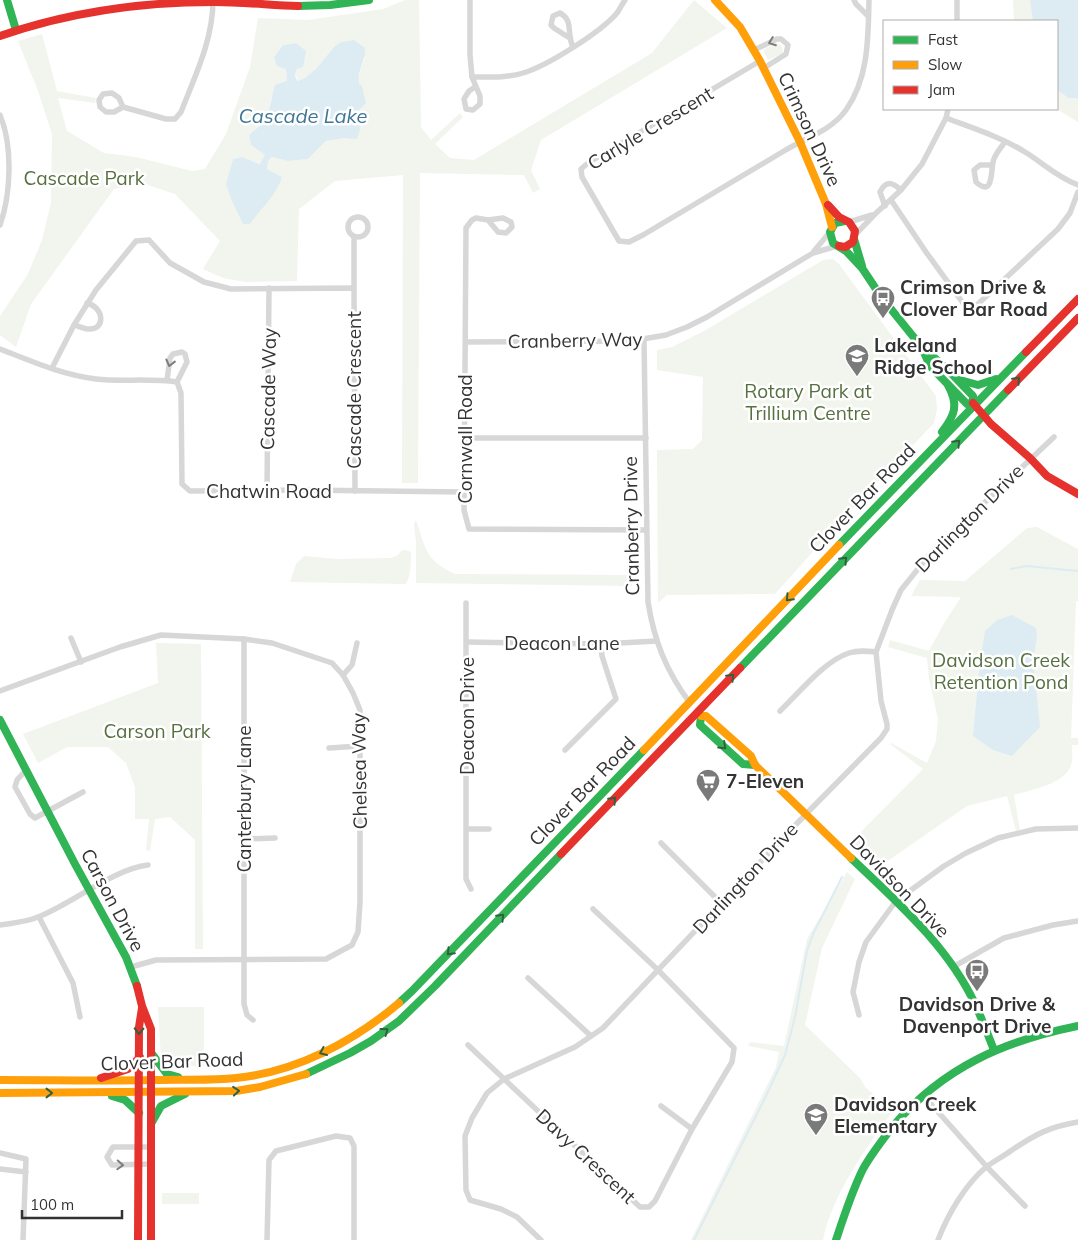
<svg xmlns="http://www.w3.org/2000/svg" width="1078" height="1240" font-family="Mulish,sans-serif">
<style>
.green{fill:#f1f5ed;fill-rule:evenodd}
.water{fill:#ddebf3}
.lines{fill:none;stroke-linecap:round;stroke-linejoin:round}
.stream{stroke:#ddebf3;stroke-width:2}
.street{stroke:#d7d7d7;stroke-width:5.5}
.fast{stroke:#30b455;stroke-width:8}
.slow{stroke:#ff9f0a;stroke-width:8}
.jam{stroke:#e5322d;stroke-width:8}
.oneway{stroke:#7d7d7d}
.oneway2{stroke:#32603f}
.labels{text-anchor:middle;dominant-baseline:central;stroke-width:5;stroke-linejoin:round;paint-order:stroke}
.street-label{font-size:19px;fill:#333;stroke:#fff}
.park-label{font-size:19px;fill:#56703f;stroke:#fff}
.poi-label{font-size:19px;font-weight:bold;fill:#333;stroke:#fff;text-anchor:start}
.water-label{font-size:20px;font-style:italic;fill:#3f7597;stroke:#fff}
</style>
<rect width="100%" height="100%" fill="#fff"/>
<g class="green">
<path d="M 405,0 L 419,0 L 421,127 L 431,140 L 460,113 L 463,117 L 435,144 L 450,158 L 474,160 L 652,53 L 694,0 L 727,28 L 541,140 L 531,170 L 540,189 L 533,193 L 524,175 L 420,173 L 418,483 L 402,483 L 403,175 L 335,181 L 299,209 L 297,281 L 245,282 L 223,278 L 203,269 L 220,241 L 175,194 L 142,183 L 114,189 L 31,304 L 16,347 L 0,335 L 0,316 L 28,274 L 42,240 L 51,203 L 52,134 L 38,91 L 18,41 L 42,34 L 57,91 L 96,98 L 95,103 L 58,98 L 67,131 L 104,153 L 136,157 L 192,171 L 205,169 L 226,134 L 250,67 L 258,18 L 308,20 L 383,9 ZM 296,43 L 297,69 L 295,73 L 298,81 C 314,74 325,61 335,46 L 365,58 C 357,74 357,93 358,111 C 358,122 361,129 357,138 L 344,138 L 326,141 L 308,159 L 288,161 L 271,157 L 268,162 L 267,169 L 282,177 L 250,224 L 226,184 L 233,159 L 242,157 L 261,164 L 265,155 L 251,145 L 249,135 L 262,124 L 268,113 L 271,98 L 287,81 L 286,69 L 274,57 L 283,45 Z"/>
<path d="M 1013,0 L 1078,0 L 1078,122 L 1057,109 L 1057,21 L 1014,21 Z"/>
<path d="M 776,43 L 781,45 L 783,51 L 781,54 L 768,60 L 763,50 Z"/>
<path d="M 833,259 L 839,264 L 936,396 L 937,409 L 934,423 L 827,536 L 775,594 L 667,595 L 658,603 L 657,450 L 693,449 L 702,440 L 703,377 L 657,370 L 657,350 L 672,347 L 704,331 L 823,260 Z"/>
<path d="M 416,520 C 426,549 425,560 455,574 L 632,575 L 632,586 L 416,583 L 416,542 L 414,524 Z"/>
<path d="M 1037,527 L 1078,549 L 1078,601 L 1076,601 L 1071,738 L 1078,738 L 1078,745 L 1072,745 C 1072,751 1073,759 1071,765 C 1066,784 1030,790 1014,795 L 1020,830 L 1016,831 L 1007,796 L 967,806 L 876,869 L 850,843 L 923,769 L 890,744 L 891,743 L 927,763 L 936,741 L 938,719 L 929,679 L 927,658 L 888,647 L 890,640 L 929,651 L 943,625 L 961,597 L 911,596 L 920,580 L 965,581 L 1027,528 Z"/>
<path d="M 402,550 L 405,550 L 411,552 C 411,563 411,574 406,584 L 290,582 L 296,564 L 304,556 L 337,559 L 391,558 L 398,555 Z"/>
<path d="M 156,643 L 201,644 L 203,949 L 195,949 L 195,840 L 170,817 L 155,819 L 150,851 L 146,850 L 149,819 L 135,819 L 135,787 L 126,763 L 108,747 L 67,747 L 38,763 L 23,734 L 158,683 Z"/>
<path d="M 847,872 L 855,879 L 822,948 L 805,1025 L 860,1078 L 865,1087 L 893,1111 C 867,1146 831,1197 823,1240 L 691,1240 L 776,1067 L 779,1052 L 748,1046 L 750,1042 L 784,1046 L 807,939 Z"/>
<path d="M 158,1007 L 204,1007 L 204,1066 L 177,1066 L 161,1057 Z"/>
<rect x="162" y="1193" width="37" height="11"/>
</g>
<g class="water">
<path d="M 1030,0 L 1078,0 L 1078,98 L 1069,98 L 1057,90 L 1057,21 L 1033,21 Z"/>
<path d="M 354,40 L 365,48 C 366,61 357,70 359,84 L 362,86 L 366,103 L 358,111 L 360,130 L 357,139 L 344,138 L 326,141 L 308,159 L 288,161 L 271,157 L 268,162 L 267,169 L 282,177 C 276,196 261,208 250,224 L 243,224 L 232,201 L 226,184 L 233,159 L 242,157 L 260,164 L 265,155 L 251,145 L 249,135 L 262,124 L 268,113 L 275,85 L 287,81 L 286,69 L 277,66 L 274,57 L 283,45 L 296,43 L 306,51 L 303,67 L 297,69 C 295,73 294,77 298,81 L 306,77 L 316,69 L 335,46 L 342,42 Z"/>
<path d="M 1012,615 L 1036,628 L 1037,638 L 1033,658 L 1040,727 L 1012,756 L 993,750 L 973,736 L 980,662 L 985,631 L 997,620 Z"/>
</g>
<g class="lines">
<g class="stream">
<path d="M 1011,569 L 1026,566 L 1078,571"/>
<path d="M 694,1240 L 766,1096 L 785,1055 L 795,1017 L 807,951 L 813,934 L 842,877"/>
</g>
<g class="street">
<path d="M 470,0 L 470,55 L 472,77 C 489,77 507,78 523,73 C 547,66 601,32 617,13 C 620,9 622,4 625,0"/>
<path d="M 854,0 L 856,4 L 868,16"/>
<path d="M 957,0 L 957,21"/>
<path d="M 568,37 L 554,28 L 551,25 L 553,16 L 560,13 C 574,21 566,32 573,47"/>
<path d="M 754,50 L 777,39 L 781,39 L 788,45 L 786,54 L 764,68"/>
<path d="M 760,61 L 588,163 L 581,169 L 582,177 L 619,241 L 629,242 L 643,235 C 690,207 737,179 784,151 C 805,138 831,131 846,110 C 869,77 868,38 869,0"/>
<path d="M 472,77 L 480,96 L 480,104 L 473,110 L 466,109 L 464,99 L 469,91 L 475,87"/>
<path d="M 112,93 L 119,98 L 123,107 L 114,112 L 106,112 L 100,107 L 99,100 L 103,94 Z"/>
<path d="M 123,107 L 166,119 L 175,119 L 181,112 C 195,76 213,40 213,0"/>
<path d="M 0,115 C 13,146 11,194 0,225"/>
<path d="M 946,118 C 973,128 1001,137 1025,152 C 1043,163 1057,177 1078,185"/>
<path d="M 992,165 L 980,165 L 974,170 L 976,182 C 995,199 990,167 994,159 C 996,153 1001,147 1005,142"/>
<path d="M 891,200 L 926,252 L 963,303 L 970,308 L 978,304 L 1058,229 L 1070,213 L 1078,192"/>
<path d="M 885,206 L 880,192 C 886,180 892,182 901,190"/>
<circle cx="358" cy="227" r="10"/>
<path d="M 488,220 L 498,232 L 506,233 L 512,227 L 511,222 L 503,218 L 488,220 L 476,218 L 472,220 L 466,228 L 464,510 L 469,529 L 646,530"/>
<path d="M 849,222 L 872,215"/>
<path d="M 855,235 L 874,215 L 901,190 L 922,164 L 946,118 L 948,109"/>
<path d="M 814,251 L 830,232"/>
<path d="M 354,288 L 354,237"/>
<path d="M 74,325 C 79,326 84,329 89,329 C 105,330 105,308 87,303"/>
<path d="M 644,339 L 648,602 C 654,640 666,671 690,703"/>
<path d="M 466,342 L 631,341 L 666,335 L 687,327 L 707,317 L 813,253 L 837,246"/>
<path d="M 0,349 C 31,361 62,375 96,379 C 122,382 150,378 177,382 L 181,393 L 182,484 L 190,491 L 301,490 L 463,492"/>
<path d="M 52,368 L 74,325 L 96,290 L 136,241 L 149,240 L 170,263 L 204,282 L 231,289 L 354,288 L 355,491"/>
<path d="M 167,380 L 170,358 L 173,354 L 182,352 L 185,354 L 187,362 L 177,382"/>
<path d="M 463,438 L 646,438"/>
<path d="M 267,490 L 269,288"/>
<path d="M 466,603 L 466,879 L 471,889"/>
<path d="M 71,638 L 81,662"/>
<path d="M 244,639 L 244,1004 L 247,1015 L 253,1020"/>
<path d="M 467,642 L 601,644 L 657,641"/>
<path d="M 343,675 L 352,665 L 357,643"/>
<path d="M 0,691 L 120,647 L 161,635 L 244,639 L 272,643 L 332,663 L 343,675 L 353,693 L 360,710 L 360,902 L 358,932 L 352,945 L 326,959 L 156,960 L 131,967"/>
<path d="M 780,711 C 799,693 824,661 849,653 C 858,650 867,651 876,652"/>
<path d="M 329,748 L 360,746"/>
<path d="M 565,750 L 616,699 L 602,656 L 601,644"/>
<path d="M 26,770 L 17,780 L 15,787 L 30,814 L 35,818 L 83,792"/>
<path d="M 467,829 L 489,829"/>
<path d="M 243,839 L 275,838"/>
<path d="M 661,843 L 722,904"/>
<path d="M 39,917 L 73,983 L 80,1017"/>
<path d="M 0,925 C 13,923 26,922 38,917 C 72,904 113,869 148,865"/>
<path d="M 953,967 L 1004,938 L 1053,925 L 1078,921"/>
<path d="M 528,978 L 591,1036"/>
<path d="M 859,1015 L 853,992 L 859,962 L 866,942 L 896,901 L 944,866 L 966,853 L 998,838 L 1036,829 L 1078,828"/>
<path d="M 468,1045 L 640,1207 L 649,1207 L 655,1201 L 692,1129 L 732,1062 L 734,1048 L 658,970 L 593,909"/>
<path d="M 923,1095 L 987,1167 L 1025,1206"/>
<path d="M 661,1106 L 692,1129"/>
<path d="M 151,1147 L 113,1147 L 107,1157 L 112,1165 L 151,1164"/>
<path d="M 0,1153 L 26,1159 L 23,1240"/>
<path d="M 0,1169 L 26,1172"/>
<path d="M 267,1240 L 269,1160 L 276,1151 L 336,1136 L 350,1138 L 354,1146 L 354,1240"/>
<path d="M 541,1240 L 517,1217 L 501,1209 L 470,1200 L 466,1190 L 465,1136 L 472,1118 L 487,1093 L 504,1079 L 575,1047 L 603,1028 L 805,815 L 881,738 L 887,729 L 887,724 L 881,701 L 876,652 L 892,610 L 901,590 L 930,554 L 1054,437"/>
<path d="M 938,1240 C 948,1214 965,1185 986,1167 C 994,1161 1004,1156 1012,1150 C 1036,1134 1049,1127 1078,1122"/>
</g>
<g class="fast">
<path d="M 7,0 L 16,30"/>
<path d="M 298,6 L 330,5 L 369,0"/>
<path d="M 845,221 L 835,223 L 830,232 L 833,243 L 846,251 L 862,268 L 882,298 L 920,345 L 947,369 L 973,396 L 973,402"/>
<path d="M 854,239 L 862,266"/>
<path d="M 922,348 L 930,366 L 967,404 L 973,402"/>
<path d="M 960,380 L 978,385 L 996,379"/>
<path d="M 942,432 C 955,415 959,405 948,385"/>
<path d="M 839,545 L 1026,352"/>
<path d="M 740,668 L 1008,390"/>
<path d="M 701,716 L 700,725 L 743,764 L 755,765"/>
<path d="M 0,720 L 75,864 L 126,957 L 137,986"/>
<path d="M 851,858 C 896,901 948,946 975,1004 C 982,1019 988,1035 994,1050"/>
<path d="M 399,1003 L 412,991 L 644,750"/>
<path d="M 152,1054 L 167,1074 L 178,1077"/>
<path d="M 306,1074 L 350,1053 L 371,1041 L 399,1021 L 435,986 L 561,854"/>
<path d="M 112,1096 L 125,1100 L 139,1113"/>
<path d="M 152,1122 L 161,1106 L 185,1094"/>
<path d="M 836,1240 C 844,1216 852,1191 863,1169 C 872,1153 883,1139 894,1125 C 944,1067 1004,1041 1078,1026"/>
</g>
<g class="slow">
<path d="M 715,0 L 740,27 L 760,61 L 800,142 L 826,204 L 832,227"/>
<path d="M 701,716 L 706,716 L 751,756 L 755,765 L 851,858"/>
<path d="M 644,750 L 839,545"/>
<path d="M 0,1080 C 52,1080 104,1081 156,1080 C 182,1079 209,1081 236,1078 C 296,1072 353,1042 399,1003"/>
<path d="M 0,1093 L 236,1091 L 260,1087 L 306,1074"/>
</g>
<g class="jam">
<path d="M 0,36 C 69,12 141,2 214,2 C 242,2 270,5 298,6"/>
<path d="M 828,205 L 839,217 L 849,222 L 855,231 L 853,242 L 845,247 L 839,246"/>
<path d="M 1026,352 L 1078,299"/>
<path d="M 1008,390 L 1078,318"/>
<path d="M 973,403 L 991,424 L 1030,458 L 1047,476 L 1078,494"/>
<path d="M 561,854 L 740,668"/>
<path d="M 137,986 L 142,1006 L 151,1029 L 151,1240"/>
<path d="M 101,1078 L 128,1069 L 140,1057"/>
<path d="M 138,1240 L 139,1027 L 142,1008"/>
</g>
</g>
<defs><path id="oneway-chevron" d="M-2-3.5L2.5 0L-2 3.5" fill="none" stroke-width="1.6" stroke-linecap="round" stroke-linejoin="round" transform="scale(1.25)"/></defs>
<g class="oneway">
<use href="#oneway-chevron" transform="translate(772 42) rotate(159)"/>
<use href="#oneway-chevron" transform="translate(170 363) rotate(104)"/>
<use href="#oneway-chevron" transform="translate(120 1165) rotate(3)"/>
</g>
<g class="oneway2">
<use href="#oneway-chevron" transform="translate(1017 380) rotate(-46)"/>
<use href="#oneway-chevron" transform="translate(957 443) rotate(-46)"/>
<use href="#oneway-chevron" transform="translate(844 560) rotate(-46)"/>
<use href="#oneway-chevron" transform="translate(789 598) rotate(133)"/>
<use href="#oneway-chevron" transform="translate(731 677) rotate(-46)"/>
<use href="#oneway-chevron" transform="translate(723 746) rotate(43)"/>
<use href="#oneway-chevron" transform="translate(613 800) rotate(-46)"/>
<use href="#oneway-chevron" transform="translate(501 917) rotate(-46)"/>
<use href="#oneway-chevron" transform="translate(450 952) rotate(134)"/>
<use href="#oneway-chevron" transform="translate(139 1031) rotate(91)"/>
<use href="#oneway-chevron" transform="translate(385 1031) rotate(-36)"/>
<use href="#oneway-chevron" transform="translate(323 1052) rotate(156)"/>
<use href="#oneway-chevron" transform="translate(236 1091) rotate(-5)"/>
<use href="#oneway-chevron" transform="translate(49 1093)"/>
</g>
<defs>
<symbol id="bus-pin" viewBox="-11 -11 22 30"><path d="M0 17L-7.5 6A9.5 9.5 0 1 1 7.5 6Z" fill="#7a7a7a" stroke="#fff"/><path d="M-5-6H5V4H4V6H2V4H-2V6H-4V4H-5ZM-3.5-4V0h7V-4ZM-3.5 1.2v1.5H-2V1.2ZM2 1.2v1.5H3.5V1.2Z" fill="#fff"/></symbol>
<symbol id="school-pin" viewBox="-11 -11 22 30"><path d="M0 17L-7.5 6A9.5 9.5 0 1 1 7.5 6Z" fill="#7a7a7a" stroke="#fff"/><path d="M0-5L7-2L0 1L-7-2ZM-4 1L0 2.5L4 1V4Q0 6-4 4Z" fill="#fff"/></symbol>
<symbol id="supermarket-pin" viewBox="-11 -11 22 30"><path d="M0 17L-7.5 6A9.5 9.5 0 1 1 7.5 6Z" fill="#7a7a7a" stroke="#fff"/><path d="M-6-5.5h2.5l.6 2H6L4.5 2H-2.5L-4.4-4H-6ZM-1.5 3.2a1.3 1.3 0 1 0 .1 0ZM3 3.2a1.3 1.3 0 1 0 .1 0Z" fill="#fff"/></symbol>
</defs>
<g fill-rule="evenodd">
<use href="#bus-pin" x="869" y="284" width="28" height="38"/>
<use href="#school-pin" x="843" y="342" width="28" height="38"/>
<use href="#supermarket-pin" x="694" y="767" width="28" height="38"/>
<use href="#bus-pin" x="963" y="957" width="28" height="38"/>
<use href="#school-pin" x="802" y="1101" width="28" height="38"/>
</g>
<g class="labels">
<g class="street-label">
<text transform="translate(650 128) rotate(-31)">Carlyle Crescent</text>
<text transform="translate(810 129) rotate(65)">Crimson Drive</text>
<text transform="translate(575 340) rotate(-1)">Cranberry Way</text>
<text transform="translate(268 389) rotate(-89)">Cascade Way</text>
<text transform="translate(354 390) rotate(-90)">Cascade Crescent</text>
<text transform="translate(465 439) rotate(-90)">Cornwall Road</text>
<text x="269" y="491">Chatwin Road</text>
<text transform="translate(862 498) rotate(-46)">Clover Bar Road</text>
<text transform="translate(969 518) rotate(-45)">Darlington Drive</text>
<text transform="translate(631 526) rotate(-91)">Cranberry Drive</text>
<text x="562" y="643">Deacon Lane</text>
<text transform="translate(467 716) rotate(-90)">Deacon Drive</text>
<text transform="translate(359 771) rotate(-91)">Chelsea Way</text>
<text transform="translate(582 791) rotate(-46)">Clover Bar Road</text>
<text transform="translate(244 799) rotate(-90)">Canterbury Lane</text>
<text transform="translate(745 878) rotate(-47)">Darlington Drive</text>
<text transform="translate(900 886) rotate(46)">Davidson Drive</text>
<text transform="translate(113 900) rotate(62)">Carson Drive</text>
<text transform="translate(172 1061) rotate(-2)">Clover Bar Road</text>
<text transform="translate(586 1156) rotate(43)">Davy Crescent</text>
</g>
<g class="park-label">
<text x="84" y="178">Cascade Park</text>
<text x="808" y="391">Rotary Park at<tspan x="808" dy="22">Trillium Centre</tspan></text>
<text x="1001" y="660">Davidson Creek<tspan x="1001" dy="22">Retention Pond</tspan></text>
<text x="157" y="731">Carson Park</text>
</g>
<g class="poi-label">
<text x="900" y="287">Crimson Drive &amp;<tspan x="900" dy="22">Clover Bar Road</tspan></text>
<text x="874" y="345">Lakeland<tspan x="874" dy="22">Ridge School</tspan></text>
<text x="726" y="781">7-Eleven</text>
<text x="977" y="1004" text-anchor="middle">Davidson Drive &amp;<tspan x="977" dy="22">Davenport Drive</tspan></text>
<text x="834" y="1104">Davidson Creek<tspan x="834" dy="22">Elementary</tspan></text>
</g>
<g class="water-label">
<text x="303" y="115">Cascade Lake</text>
</g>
</g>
<rect x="883" y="20" width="175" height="90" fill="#ffffff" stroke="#adadad"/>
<rect x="893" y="36" width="25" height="8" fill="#30b455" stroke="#adadad"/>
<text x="928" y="45" font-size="15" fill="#333333">Fast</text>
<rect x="893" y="61" width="25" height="8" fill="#ff9f0a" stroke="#adadad"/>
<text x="928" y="70" font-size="15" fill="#333333">Slow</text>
<rect x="893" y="86" width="25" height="8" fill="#e5322d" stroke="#adadad"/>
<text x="928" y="95" font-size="15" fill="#333333">Jam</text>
<path d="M22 1210v8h100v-8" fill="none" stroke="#333333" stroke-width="2.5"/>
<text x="30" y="1210" font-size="15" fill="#333333" stroke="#ffffff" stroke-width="4" paint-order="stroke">100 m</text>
</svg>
